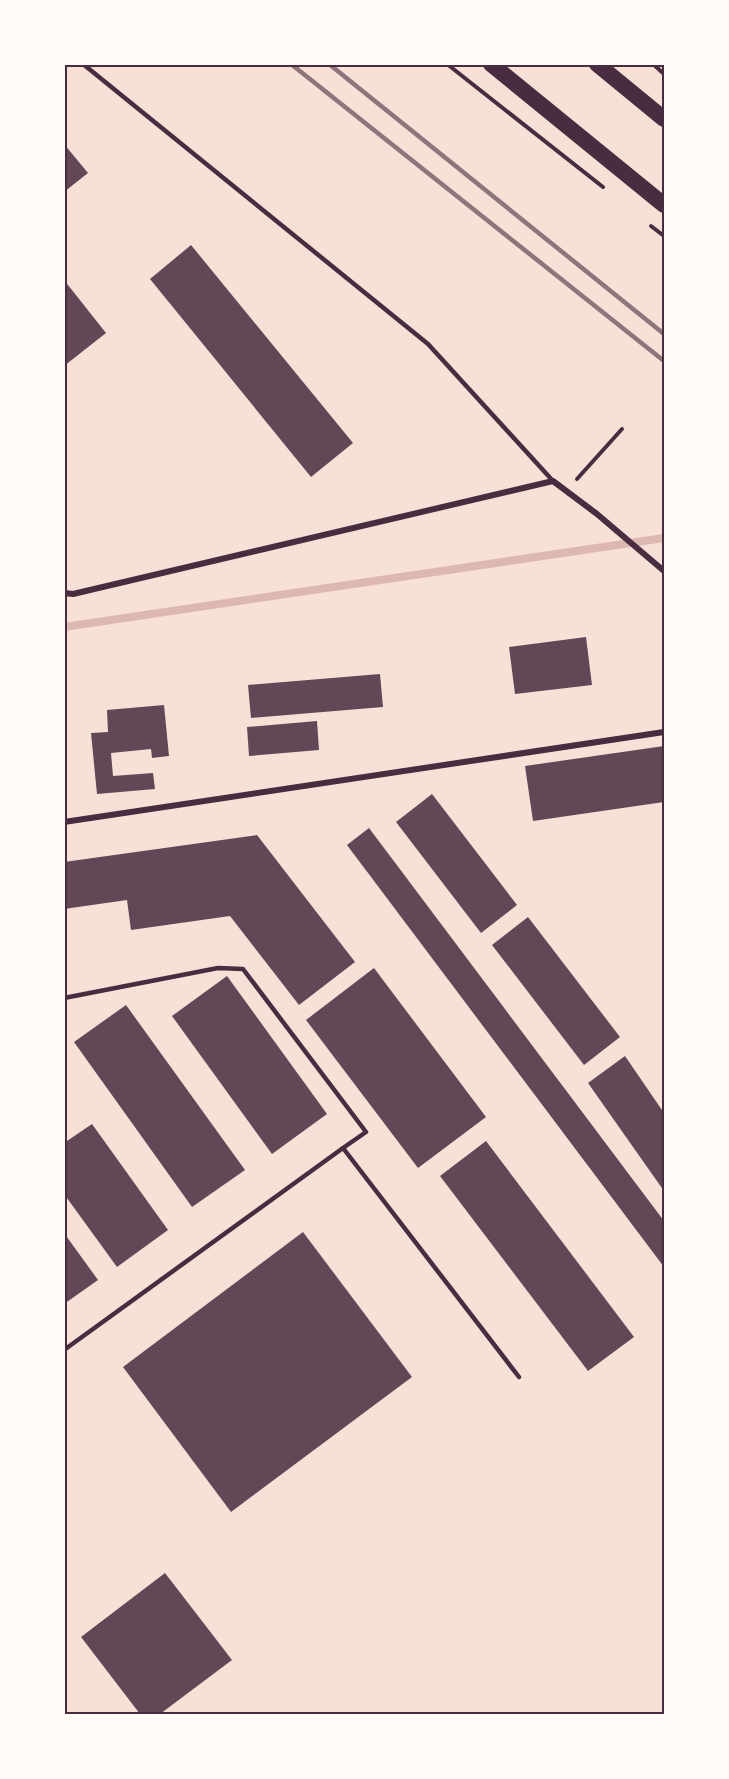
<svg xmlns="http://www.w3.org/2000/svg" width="729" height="1779" font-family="'Nunito Sans',sans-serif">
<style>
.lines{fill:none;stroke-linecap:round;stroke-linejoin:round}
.stream{stroke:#dcb8b0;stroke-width:8}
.building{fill:#644757}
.path{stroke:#4a2c40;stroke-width:4}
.service{stroke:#4a2c40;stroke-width:4.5}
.minor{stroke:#4a2c40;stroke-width:6}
.trunk{stroke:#4a2c40;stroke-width:16}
.rail{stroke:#8f747c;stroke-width:4.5}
.neatline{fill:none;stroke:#4a2c40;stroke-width:2}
</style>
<rect width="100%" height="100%" fill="#f7e1d7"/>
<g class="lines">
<path class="stream" d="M 64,627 L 664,538"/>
</g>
<g class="building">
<path d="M 64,144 L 88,173 L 64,192 Z"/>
<path d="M 191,245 L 353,443 L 311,477 L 150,279 Z"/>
<path d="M 64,280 L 106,333 L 64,366 Z"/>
<path d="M 586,637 L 592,685 L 515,694 L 509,647 Z"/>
<path d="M 380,674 L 383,707 L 251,718 L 248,685 Z"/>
<path d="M 164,705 L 169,756 L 152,758 L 151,749 L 111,753 L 113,776 L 153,773 L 155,789 L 97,794 L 91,733 L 108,732 L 107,710 Z"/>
<path d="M 317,721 L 319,750 L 249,756 L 247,727 Z"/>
<path d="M 664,746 L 664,802 L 533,821 L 525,766 Z"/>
<path d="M 432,794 L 517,905 L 481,933 L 396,822 Z"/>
<path d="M 369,828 L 664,1221 L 664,1267 L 347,845 Z"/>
<path d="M 257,835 L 355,962 L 299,1005 L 230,916 L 131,930 L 127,900 L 64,909 L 64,862 Z"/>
<path d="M 528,917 L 620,1037 L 584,1065 L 492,945 Z"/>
<path d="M 374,968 L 486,1117 L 418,1168 L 306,1020 Z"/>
<path d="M 227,976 L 327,1114 L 272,1154 L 172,1016 Z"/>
<path d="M 126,1005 L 245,1170 L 192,1207 L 74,1042 Z"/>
<path d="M 625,1056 L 664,1113 L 664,1191 L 588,1083 Z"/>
<path d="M 92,1124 L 168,1230 L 117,1267 L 64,1194 L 64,1143 Z"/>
<path d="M 486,1141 L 634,1337 L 588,1371 L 440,1176 Z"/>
<path d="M 303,1232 L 412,1377 L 231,1512 L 123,1367 Z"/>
<path d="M 64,1233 L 98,1280 L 64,1304 Z"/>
<path d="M 165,1573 L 232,1660 L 160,1714 L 140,1714 L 81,1637 Z"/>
</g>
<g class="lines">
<g class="path">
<path d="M 447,64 L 603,187"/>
<path d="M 653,64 L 664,74"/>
<path d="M 651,226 L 664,236"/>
<path d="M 577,479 L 622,429"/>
</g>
<g class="service">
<path d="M 83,64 L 428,344 L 553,481"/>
<path d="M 64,998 L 218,968 L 243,969 L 366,1132 L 343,1148"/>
<path d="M 64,1350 L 343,1148 L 519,1377"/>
</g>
<g class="minor">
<path d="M 64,593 L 73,594 L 553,481 L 597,514 L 664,571"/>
<path d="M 64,822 L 664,732"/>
</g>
<g class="trunk">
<path d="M 491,64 L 664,205"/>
<path d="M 597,64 L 664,119"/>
</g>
<g class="rail">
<path d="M 291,64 L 664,361"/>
<path d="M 329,64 L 664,334"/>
</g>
</g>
<rect width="729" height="1779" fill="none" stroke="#fffaf5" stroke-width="132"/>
<rect x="66" y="66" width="597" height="1647" class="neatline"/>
</svg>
